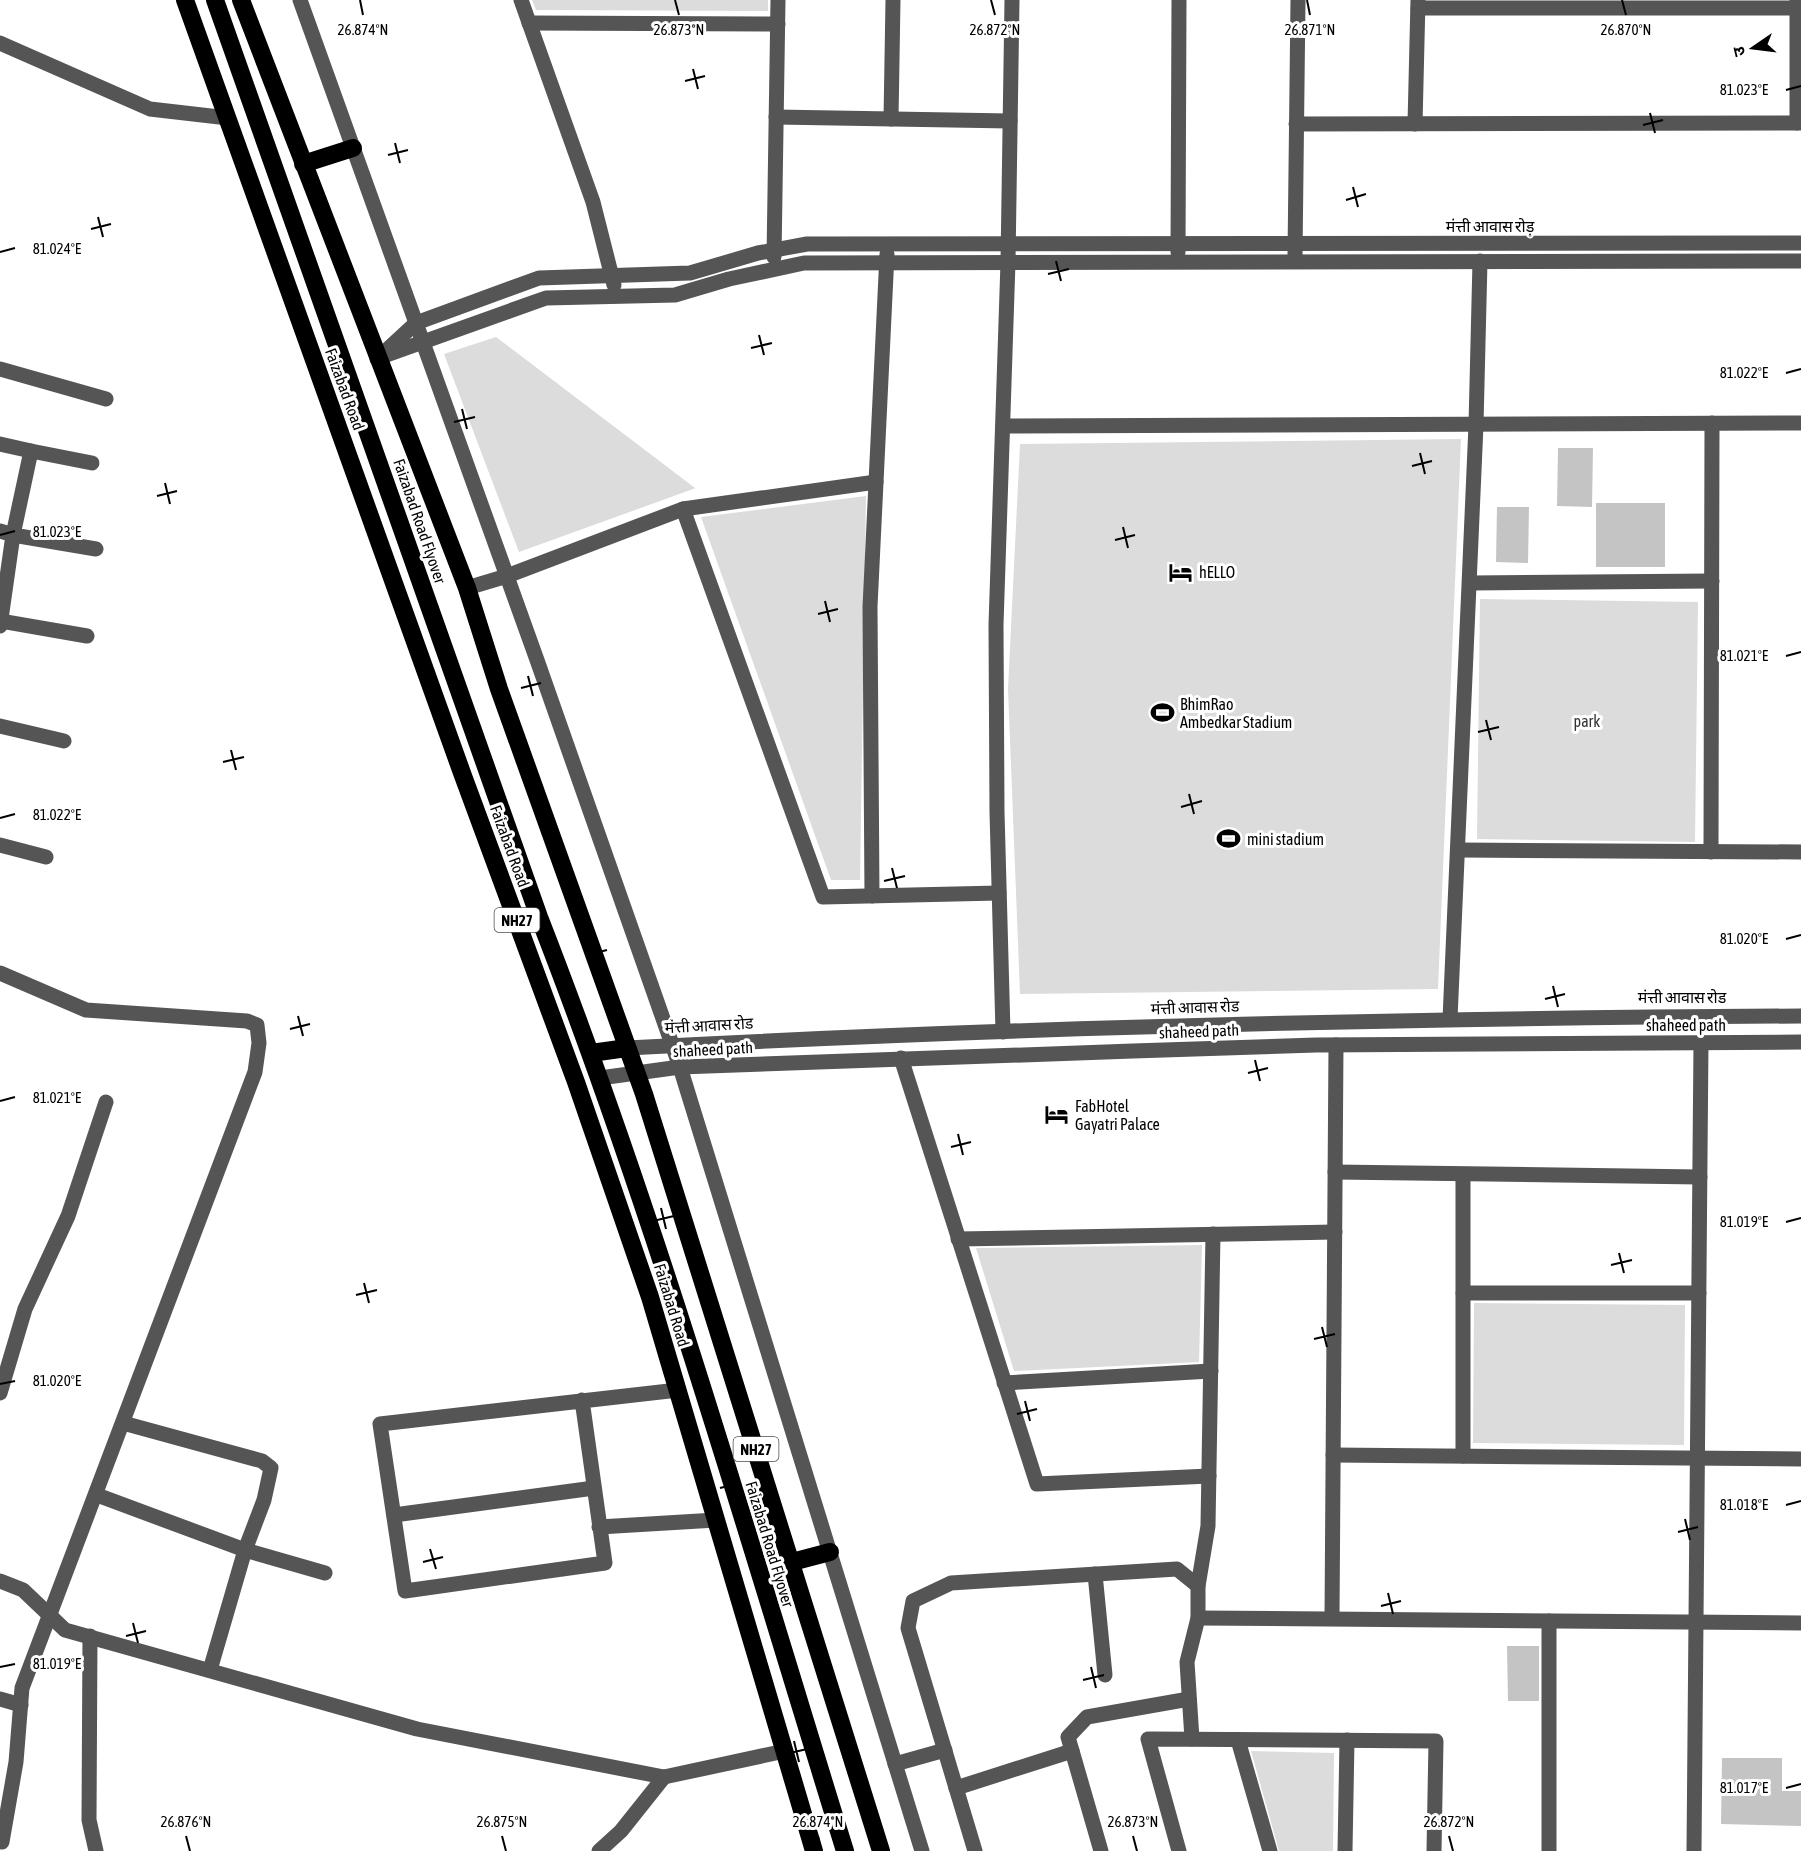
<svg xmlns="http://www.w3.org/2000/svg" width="1801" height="1851" font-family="'Asap Condensed','Noto Sans Devanagari',sans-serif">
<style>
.park{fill:#dcdcdc}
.building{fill:#c4c4c4}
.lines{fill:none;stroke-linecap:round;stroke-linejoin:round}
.minor{stroke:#555;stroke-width:15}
.highway{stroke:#000;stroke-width:18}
.ticks{fill:none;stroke:#000;stroke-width:2}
.labels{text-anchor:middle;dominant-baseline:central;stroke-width:6;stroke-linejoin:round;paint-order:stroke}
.shield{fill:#fff;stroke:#4c4c4c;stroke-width:1.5}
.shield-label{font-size:15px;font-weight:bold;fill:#000}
.street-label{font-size:16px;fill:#000;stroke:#fff}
.poi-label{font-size:16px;fill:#000;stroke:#fff;text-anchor:start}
.park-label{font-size:16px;fill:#333;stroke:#fff}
.ticks-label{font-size:15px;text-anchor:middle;fill:#000;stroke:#fff;stroke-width:6;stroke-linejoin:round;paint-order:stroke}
</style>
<rect width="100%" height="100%" fill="#fff"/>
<g class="park">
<path d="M 532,0 L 768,0 L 768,11 L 536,10 Z"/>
<path d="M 496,337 L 695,488 L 696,488 L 519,552 L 444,354 Z"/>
<path d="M 1461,439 L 1438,989 L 1020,994 L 1008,689 L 1020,444 Z"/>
<path d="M 866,496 L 860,880 L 831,880 L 701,517 Z"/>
<path d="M 1480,599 L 1698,602 L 1695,842 L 1477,839 Z"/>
<path d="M 1202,1245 L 1199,1362 L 1014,1371 L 976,1248 Z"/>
<path d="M 1474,1303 L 1685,1305 L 1684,1445 L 1473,1443 Z"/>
<path d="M 1251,1751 L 1334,1753 L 1333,1851 L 1279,1851 Z"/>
</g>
<g class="building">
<path d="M 1558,448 L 1593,448 L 1592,507 L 1557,506 Z"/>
<rect x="1596" y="503" width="69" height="64"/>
<path d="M 1497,507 L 1529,507 L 1528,563 L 1496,562 Z"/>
<path d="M 1507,1646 L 1539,1646 L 1539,1701 L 1508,1701 Z"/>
<path d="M 1722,1758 L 1782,1758 L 1782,1791 L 1801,1791 L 1801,1826 L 1721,1824 Z"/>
</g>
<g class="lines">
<g class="minor">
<path d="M 300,0 L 537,660 L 680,1067 L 922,1851"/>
<path d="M 521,0 L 593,202 L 614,285"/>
<path d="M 1797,0 L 1797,123"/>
<path d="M 1418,8 L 1797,8"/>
<path d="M 529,23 L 778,24"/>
<path d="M 0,43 L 150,109 L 228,118"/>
<path d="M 776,117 L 1010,121"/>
<path d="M 891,119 L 893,0"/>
<path d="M 1296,124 L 1801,123"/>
<path d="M 1415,124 L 1418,0"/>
<path d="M 1178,252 L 1179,0"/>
<path d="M 1295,255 L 1298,0"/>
<path d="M 774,257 L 778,0"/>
<path d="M 381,357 L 546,298 L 675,295 L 729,279 L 804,263 L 1801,261"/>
<path d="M 377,359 L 416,323 L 539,278 L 690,273 L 758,253 L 807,244 L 1801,243"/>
<path d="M 0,369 L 106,399"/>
<path d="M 1003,426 L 1801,423"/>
<path d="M 0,444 L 31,451 L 13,535 L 96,549"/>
<path d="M 31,451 L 92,463"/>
<path d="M 683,509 L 823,897 L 999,893"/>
<path d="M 0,531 L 13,535 L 0,626"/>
<path d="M 1470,583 L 1712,581"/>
<path d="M 467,588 L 507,576 L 683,509 L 876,482"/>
<path d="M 0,621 L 87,636"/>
<path d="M 0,726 L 64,741"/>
<path d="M 0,845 L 46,857"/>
<path d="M 1459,850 L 1801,852"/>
<path d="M 1711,852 L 1712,423"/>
<path d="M 872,896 L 870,607 L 887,254"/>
<path d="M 0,973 L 86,1010 L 247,1021 L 257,1025 L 259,1043 L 255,1072 L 22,1688 L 16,1762 L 2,1842 L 0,1841"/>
<path d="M 1450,1019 L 1476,425 L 1480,261"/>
<path d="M 1003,1032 L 997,812 L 996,625 L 1008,262 L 1012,0"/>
<path d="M 627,1048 C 1018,1027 1409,1018 1801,1016"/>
<path d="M 901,1058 L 1037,1484 L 1209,1476"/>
<path d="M 600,1078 L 680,1067 L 1133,1051 L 1316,1045 L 1801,1042"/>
<path d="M 1335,1172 L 1700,1177"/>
<path d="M 958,1239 L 1335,1232"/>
<path d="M 1463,1293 L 1699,1293"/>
<path d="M 1004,1383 L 1211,1371"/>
<path d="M 0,1393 L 25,1309 L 68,1216 L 106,1102"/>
<path d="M 582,1400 L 605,1563 L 405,1591 L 380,1424 L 678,1390"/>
<path d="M 123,1423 L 262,1461 L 271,1468 L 264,1500 L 245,1550 L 210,1670"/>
<path d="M 1333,1455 L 1801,1459"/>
<path d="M 1463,1456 L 1463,1175"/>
<path d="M 97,1495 L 245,1550 L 325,1573"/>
<path d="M 394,1515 L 594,1488"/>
<path d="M 599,1527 L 716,1520"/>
<path d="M 1095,1574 L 1105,1675"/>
<path d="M 0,1581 L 23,1590 L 65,1630 L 417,1729 L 664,1777 L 785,1751"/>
<path d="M 1198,1618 L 1801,1623"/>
<path d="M 1332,1618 L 1336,1045"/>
<path d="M 1549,1621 L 1549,1851"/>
<path d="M 90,1636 L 89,1820 L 96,1851"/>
<path d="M 0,1699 L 21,1705"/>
<path d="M 1192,1739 L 1187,1662 L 1198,1618 L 1198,1586 L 1208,1526 L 1213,1234"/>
<path d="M 1238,1740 L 1270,1851"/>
<path d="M 895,1764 L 945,1750"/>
<path d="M 956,1788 L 1072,1751"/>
<path d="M 599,1851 L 621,1831 L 664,1777"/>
<path d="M 975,1851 L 908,1628 L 913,1601 L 951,1583 L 1177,1569 L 1198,1586"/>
<path d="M 1101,1851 L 1068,1737 L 1087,1717 L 1189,1699"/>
<path d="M 1179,1851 L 1148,1739 L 1436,1741 L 1434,1851"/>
<path d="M 1345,1851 L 1347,1740"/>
<path d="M 1694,1851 L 1701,1042"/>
</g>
<g class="highway">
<path d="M 185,0 L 462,773 L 576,1082 L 650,1297 L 814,1851"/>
<path d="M 215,0 L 539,917 C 658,1222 748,1538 845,1851"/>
<path d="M 241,0 L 467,588 L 499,689 L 644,1094 L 881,1851"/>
<path d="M 303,164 L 353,148"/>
<path d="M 591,1053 L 627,1048"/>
<path d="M 792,1562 L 830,1552"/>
</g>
</g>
<path class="ticks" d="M 360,0 L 363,15M 675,0 L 679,15M 991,0 L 995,15M 1307,0 L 1310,15M 1622,0 L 1626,15M 693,69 L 698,89M 685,81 L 705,76M 1786,90 L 1801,86M 1650,113 L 1655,133M 1643,125 L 1663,120M 395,143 L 400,163M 388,155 L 408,150M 1353,187 L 1358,207M 1346,200 L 1366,194M 98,217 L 103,237M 91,229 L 111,224M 0,252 L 15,248M 1056,261 L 1061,281M 1048,274 L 1069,269M 759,335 L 764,355M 751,348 L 772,343M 1786,373 L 1801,369M 462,409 L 467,429M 454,422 L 475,417M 1420,453 L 1425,474M 1412,466 L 1432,461M 165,483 L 170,504M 157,496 L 177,491M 1123,527 L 1128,548M 0,535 L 15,531M 1115,540 L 1135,535M 825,601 L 830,622M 818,614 L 838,609M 1786,656 L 1801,652M 528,676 L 533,696M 521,688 L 541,683M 1486,720 L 1491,740M 1478,732 L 1499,727M 231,750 L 236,770M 223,762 L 244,757M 1189,794 L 1194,814M 1181,807 L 1202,801M 0,818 L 15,814M 892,868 L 897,888M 884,881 L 905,876M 1786,939 L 1801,935M 595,942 L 600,962M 587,955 L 607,950M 1553,986 L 1558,1007M 1545,999 L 1565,994M 298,1016 L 303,1036M 290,1029 L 310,1024M 1255,1060 L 1260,1081M 1248,1073 L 1268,1068M 0,1101 L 15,1097M 958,1134 L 963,1155M 951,1147 L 971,1142M 661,1208 L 666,1229M 653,1221 L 674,1216M 1786,1222 L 1801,1218M 1619,1253 L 1624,1273M 1611,1265 L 1632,1260M 364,1283 L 369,1303M 356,1295 L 377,1290M 1322,1327 L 1327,1347M 1314,1339 L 1335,1334M 0,1384 L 15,1381M 1025,1401 L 1030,1421M 1017,1414 L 1037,1409M 728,1475 L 733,1495M 720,1488 L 740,1483M 1786,1505 L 1801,1501M 1685,1519 L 1690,1540M 1678,1532 L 1698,1527M 430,1549 L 436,1569M 423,1562 L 443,1557M 1388,1593 L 1393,1614M 1381,1606 L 1401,1601M 133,1623 L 138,1643M 126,1636 L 146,1631M 0,1667 L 15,1664M 1091,1667 L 1096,1688M 1083,1680 L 1104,1675M 794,1741 L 799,1762M 786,1754 L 807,1749M 1786,1788 L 1801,1784M 186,1836 L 190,1851M 502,1836 L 506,1851M 818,1836 L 821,1851M 1133,1836 L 1137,1851M 1449,1836 L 1453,1851"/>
<defs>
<symbol id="hotel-bare" viewBox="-9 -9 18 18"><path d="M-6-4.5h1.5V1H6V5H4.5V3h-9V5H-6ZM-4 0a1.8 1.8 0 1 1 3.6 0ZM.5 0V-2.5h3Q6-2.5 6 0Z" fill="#000" stroke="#fff" stroke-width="2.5" paint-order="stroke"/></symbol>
<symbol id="stadium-bare" viewBox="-9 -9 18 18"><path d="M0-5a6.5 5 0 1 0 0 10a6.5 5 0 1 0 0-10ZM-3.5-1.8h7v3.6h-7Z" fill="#000" stroke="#fff" stroke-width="2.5" paint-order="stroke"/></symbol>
</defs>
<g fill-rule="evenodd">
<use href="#hotel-bare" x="1164" y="556" width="33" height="33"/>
<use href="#stadium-bare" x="1146" y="696" width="33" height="33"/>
<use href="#stadium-bare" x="1212" y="822" width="33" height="33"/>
<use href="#hotel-bare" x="1040" y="1098" width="33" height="33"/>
</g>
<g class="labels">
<g class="shield">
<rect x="494.5" y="908" width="45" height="24" rx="4.5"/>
<rect x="733.5" y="1437" width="45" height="24" rx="4.5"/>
</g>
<g class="shield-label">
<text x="517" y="920">NH27</text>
<text x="756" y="1449">NH27</text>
</g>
<g class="street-label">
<text x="1490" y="226">मंत्ती आवास रोड़</text>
<text transform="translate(345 389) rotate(70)">Faizabad Road</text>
<text transform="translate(420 521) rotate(71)">Faizabad Road Flyover</text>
<text transform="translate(510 846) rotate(70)">Faizabad Road</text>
<text x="1682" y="997">मंत्ती आवास रोड</text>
<text transform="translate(1195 1007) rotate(-2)">मंत्ती आवास रोड</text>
<text transform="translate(709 1025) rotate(-3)">मंत्ती आवास रोड</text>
<text x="1686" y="1025">shaheed path</text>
<text transform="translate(1199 1031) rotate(-2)">shaheed path</text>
<text transform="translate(713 1049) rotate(-3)">shaheed path</text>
<text transform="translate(672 1305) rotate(73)">Faizabad Road</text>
<text transform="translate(770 1544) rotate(73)">Faizabad Road Flyover</text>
</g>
<g class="poi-label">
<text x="1199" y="572">hELLO</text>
<text x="1180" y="704">BhimRao<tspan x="1180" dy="18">Ambedkar Stadium</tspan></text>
<text x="1247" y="839">mini stadium</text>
<text x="1075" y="1106">FabHotel<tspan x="1075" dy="18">Gayatri Palace</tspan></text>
</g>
<g class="park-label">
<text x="1587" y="721">park</text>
</g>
</g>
<g class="ticks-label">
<text x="363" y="35">26.874°N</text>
<text x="679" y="35">26.873°N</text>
<text x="995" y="35">26.872°N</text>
<text x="1310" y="35">26.871°N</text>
<text x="1626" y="35">26.870°N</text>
<text x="1744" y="95">81.023°E</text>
<text x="57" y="254">81.024°E</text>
<text x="1744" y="378">81.022°E</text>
<text x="57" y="537">81.023°E</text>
<text x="1744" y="661">81.021°E</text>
<text x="57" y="820">81.022°E</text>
<text x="1744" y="944">81.020°E</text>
<text x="57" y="1103">81.021°E</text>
<text x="1744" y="1227">81.019°E</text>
<text x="57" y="1386">81.020°E</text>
<text x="1744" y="1510">81.018°E</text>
<text x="57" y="1669">81.019°E</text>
<text x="1744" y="1793">81.017°E</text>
<text x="186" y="1827">26.876°N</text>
<text x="502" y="1827">26.875°N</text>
<text x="818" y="1827">26.874°N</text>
<text x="1133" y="1827">26.873°N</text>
<text x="1449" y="1827">26.872°N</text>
</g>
<g transform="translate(1753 48) rotate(256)" stroke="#ffffff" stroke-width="4.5" paint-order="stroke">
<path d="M0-4.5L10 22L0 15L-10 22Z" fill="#000000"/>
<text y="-9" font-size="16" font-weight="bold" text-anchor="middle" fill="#000000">उ</text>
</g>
</svg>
